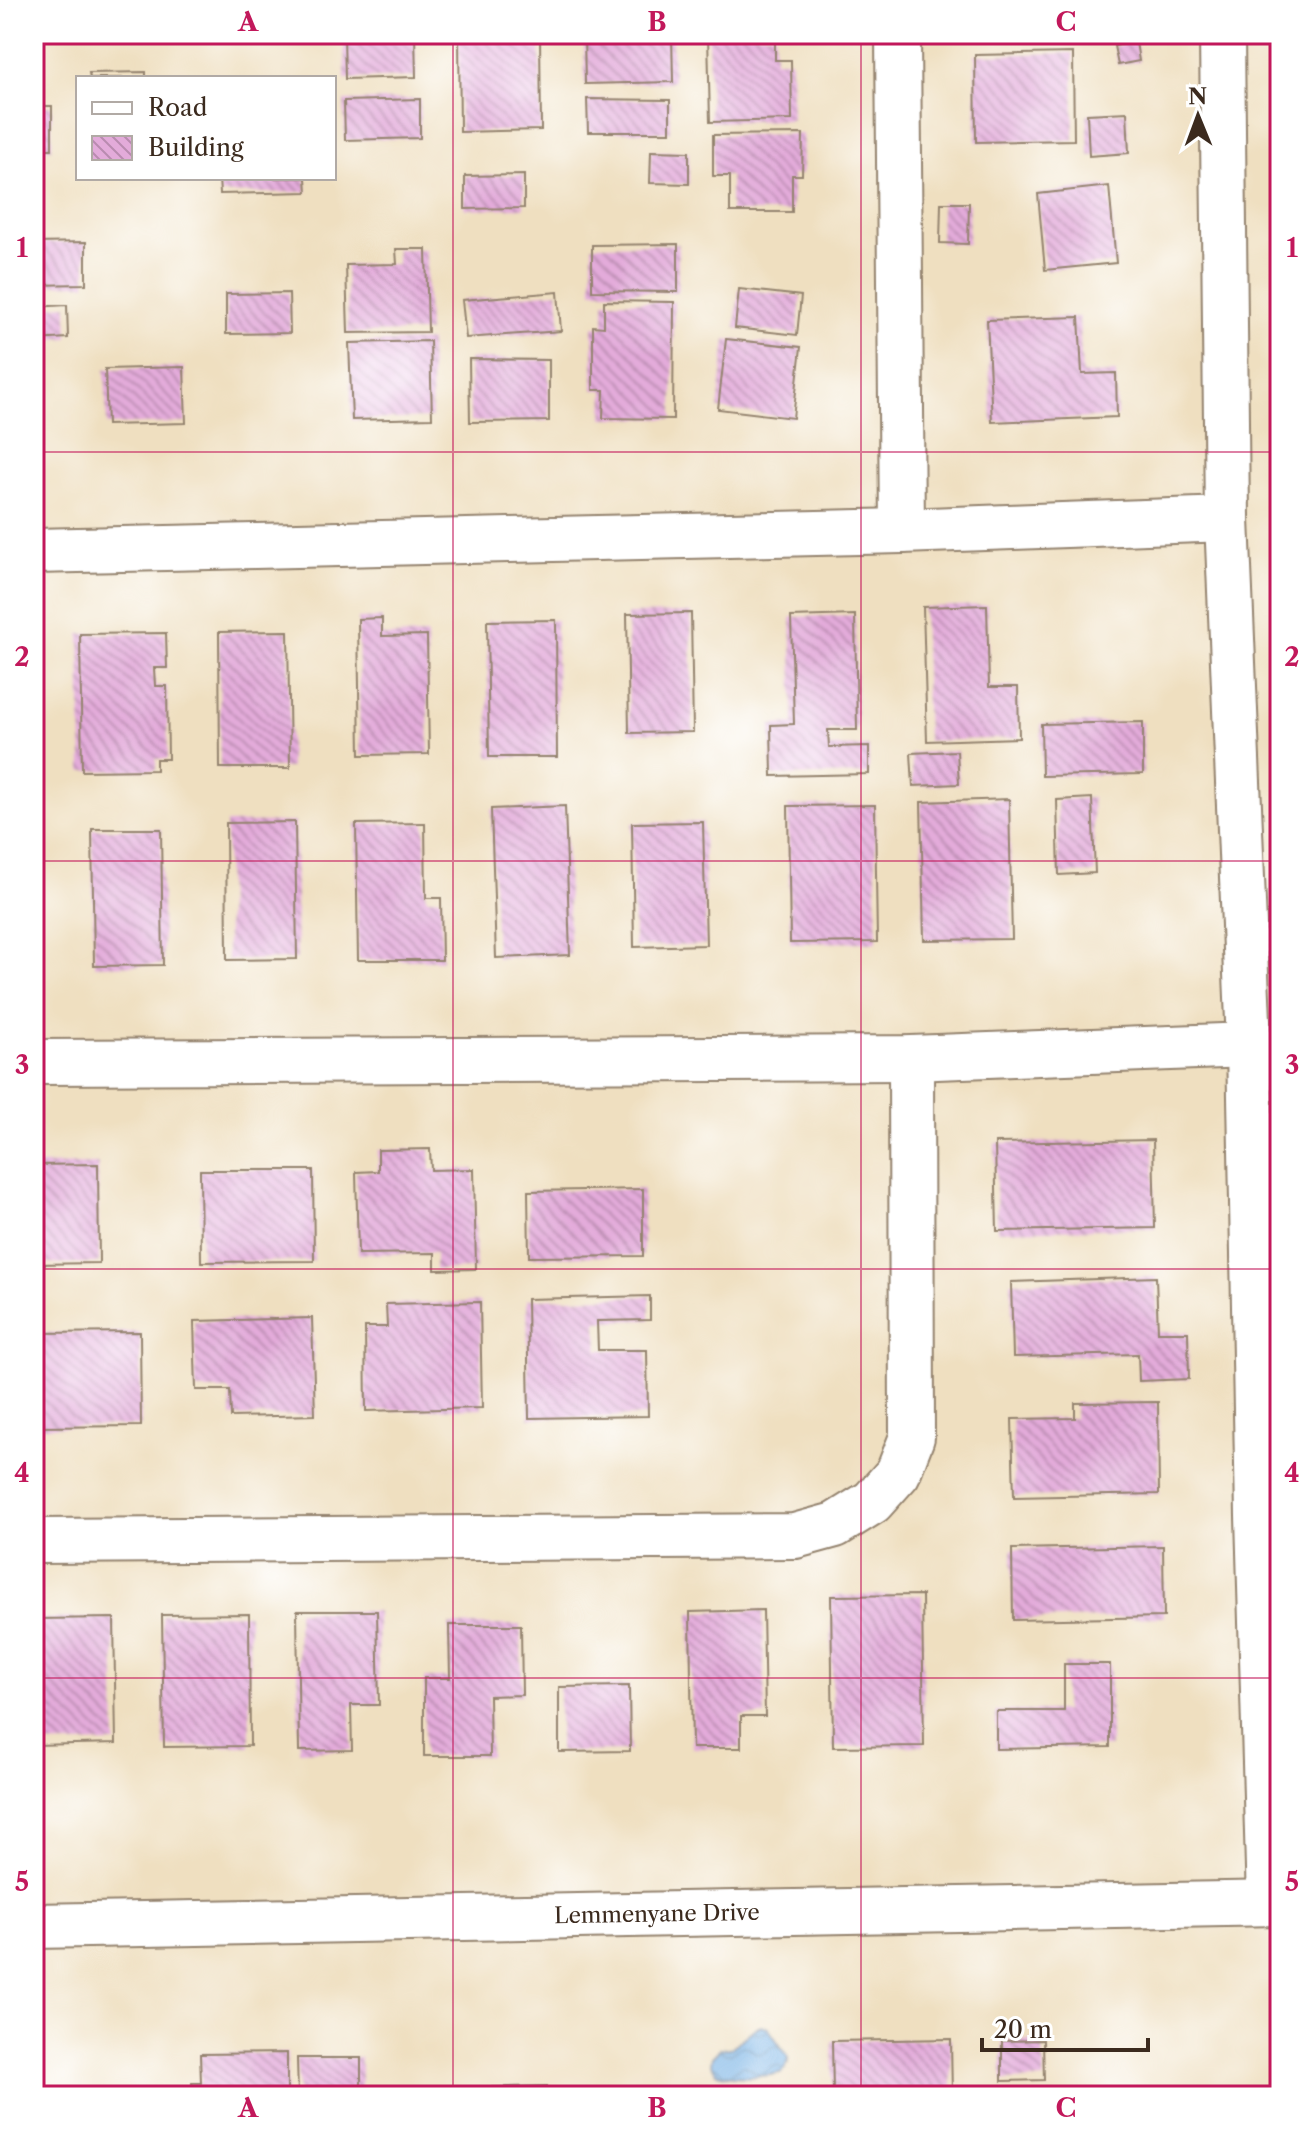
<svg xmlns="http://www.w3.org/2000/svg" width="1314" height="2130" font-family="'Libre Caslon Text',serif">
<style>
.water{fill:url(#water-waves);stroke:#566c80;stroke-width:2}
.building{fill:url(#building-back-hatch)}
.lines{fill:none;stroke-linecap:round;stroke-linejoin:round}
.minor-casing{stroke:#95846f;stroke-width:48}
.tertiary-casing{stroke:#95846f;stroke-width:48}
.minor{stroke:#fff;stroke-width:44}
.tertiary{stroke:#fff;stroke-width:44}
.grid{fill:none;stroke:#c2185b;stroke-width:2;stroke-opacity:0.55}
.labels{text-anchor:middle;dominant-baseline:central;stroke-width:8;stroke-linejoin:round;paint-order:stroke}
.street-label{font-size:22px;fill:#3b2a1e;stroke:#fff}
.neatline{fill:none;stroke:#c2185b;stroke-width:3}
.grid-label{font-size:26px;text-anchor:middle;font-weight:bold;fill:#c2185b}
</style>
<defs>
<pattern id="water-waves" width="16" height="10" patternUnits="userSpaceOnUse" patternTransform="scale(2)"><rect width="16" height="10" fill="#71aee3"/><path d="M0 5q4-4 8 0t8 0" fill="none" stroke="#5e8eb7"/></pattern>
<pattern id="building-back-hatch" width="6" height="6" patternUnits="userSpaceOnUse" patternTransform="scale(2)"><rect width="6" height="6" fill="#e3abda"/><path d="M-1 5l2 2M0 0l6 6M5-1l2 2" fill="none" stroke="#b98bb0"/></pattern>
</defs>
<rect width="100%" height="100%" fill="#fff"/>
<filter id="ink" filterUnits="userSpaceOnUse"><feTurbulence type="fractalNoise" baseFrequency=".0125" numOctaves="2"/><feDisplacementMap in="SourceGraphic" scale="16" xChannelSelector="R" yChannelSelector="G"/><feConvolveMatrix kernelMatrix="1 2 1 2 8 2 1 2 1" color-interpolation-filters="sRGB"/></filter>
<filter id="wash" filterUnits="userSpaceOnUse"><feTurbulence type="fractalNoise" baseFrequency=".006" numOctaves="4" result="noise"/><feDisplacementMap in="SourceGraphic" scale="32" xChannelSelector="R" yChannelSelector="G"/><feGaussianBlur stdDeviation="1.8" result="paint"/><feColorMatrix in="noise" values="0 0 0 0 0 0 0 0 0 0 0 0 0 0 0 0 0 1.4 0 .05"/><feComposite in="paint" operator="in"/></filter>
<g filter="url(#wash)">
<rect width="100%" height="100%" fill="#efdfc0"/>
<path class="water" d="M 760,2026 L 768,2028 L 788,2057 L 788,2063 L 783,2072 C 768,2077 730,2079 716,2072 L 711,2062 L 712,2057 L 720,2049 L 731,2048 L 754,2029 Z"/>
<g id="blocks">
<g class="building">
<path d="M 344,34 L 415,34 L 416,77 L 345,79 Z"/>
<path d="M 459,34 L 540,34 L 541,130 L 460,132 Z"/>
<path d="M 584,34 L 672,34 L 673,82 L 585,84 Z"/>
<path d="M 708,34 L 775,34 L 775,60 L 791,60 L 792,120 L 710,122 Z"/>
<path d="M 1136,42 L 1139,61 L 1118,65 L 1114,46 Z"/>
<path d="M 1073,53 L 1074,140 L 976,142 L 975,55 Z"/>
<path d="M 146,72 L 146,78 L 90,78 L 89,73 Z"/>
<path d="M 420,99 L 420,138 L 345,140 L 344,101 Z"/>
<path d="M 587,99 L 670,100 L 670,132 L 588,132 Z"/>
<rect x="34" y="106" width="18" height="43"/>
<path d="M 1127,112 L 1129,153 L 1089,156 L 1087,114 Z"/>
<path d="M 803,134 L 802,175 L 792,175 L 792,212 L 730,212 L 730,176 L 713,176 L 713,135 Z"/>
<path d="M 651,151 L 689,152 L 689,184 L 650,183 Z"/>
<path d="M 524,175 L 524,208 L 465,209 L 465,176 Z"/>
<path d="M 219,178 L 306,178 L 307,192 L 220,194 Z"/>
<path d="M 1109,186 L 1116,263 L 1045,270 L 1038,194 Z"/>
<path d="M 941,203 L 969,203 L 968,244 L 940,243 Z"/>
<path d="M 86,242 L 86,284 L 34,285 L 34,243 Z"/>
<path d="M 678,244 L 678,292 L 592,291 L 592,245 Z"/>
<path d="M 396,249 L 426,249 L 428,332 L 348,333 L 346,265 L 397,264 Z"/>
<path d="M 739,289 L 801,296 L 797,335 L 735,328 Z"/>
<path d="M 558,292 L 561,331 L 466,338 L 462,300 Z"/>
<path d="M 289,293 L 290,333 L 226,334 L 226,294 Z"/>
<path d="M 604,301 L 674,302 L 673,419 L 603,418 L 604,390 L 593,390 L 593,326 L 604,327 Z"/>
<path d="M 67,305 L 68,338 L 34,340 L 34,307 Z"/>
<path d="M 1079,317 L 1082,374 L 1116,373 L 1117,417 L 992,422 L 987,320 Z"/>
<path d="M 726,339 L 801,347 L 793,418 L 718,409 Z"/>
<path d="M 34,340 L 36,340 L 38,363 L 34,364 Z"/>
<path d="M 430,341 L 432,418 L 352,420 L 349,343 Z"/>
<path d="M 469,359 L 549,360 L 549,421 L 470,422 Z"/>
<path d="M 184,367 L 186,423 L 107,425 L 105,369 Z"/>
<path d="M 987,605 L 989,687 L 1018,687 L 1019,738 L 927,741 L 923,607 Z"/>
<path d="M 691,613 L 693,732 L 629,733 L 627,614 Z"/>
<path d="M 855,615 L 857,730 L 828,730 L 829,747 L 869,746 L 869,774 L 772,776 L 771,725 L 794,724 L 791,617 Z"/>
<path d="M 382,618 L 382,636 L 427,635 L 429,754 L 360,755 L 358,619 Z"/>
<path d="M 556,620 L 557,757 L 489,757 L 487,621 Z"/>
<path d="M 288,631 L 290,768 L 220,768 L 219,632 Z"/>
<path d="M 166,633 L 167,668 L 154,668 L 155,686 L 167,686 L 168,759 L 156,759 L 156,770 L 82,771 L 80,634 Z"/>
<path d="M 34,644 L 37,644 L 38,726 L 34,726 Z"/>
<path d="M 1143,722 L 1143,774 L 1042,776 L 1041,724 Z"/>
<path d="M 957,751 L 959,784 L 913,786 L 911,753 Z"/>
<path d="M 1092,798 L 1095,873 L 1059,875 L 1057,800 Z"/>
<path d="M 1009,799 L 1012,939 L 924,940 L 921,802 Z"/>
<path d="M 875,805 L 877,942 L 790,943 L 788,806 Z"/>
<path d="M 565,806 L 570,955 L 496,958 L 491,809 Z"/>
<path d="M 295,822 L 297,959 L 227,960 L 226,823 Z"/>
<path d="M 703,822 L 706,945 L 634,947 L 632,823 Z"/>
<path d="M 425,823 L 426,898 L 441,898 L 442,960 L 358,960 L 356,824 Z"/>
<path d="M 92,829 L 161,829 L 163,965 L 94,966 Z"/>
<path d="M 1153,1140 L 1155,1228 L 997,1231 L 995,1143 Z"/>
<path d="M 430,1149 L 431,1170 L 474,1169 L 476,1269 L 435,1270 L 435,1253 L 358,1254 L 356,1172 L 378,1171 L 378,1150 Z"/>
<path d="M 98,1164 L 99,1263 L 34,1264 L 34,1165 Z"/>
<path d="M 200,1170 L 313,1170 L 314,1261 L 201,1262 Z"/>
<path d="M 643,1189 L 643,1256 L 529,1257 L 528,1191 Z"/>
<path d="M 1156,1277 L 1158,1332 L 1188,1332 L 1189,1379 L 1139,1381 L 1138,1354 L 1013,1357 L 1011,1282 Z"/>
<path d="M 650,1296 L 650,1320 L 597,1321 L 598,1350 L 647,1350 L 648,1416 L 529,1418 L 527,1299 Z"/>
<path d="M 480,1302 L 482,1408 L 366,1411 L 365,1327 L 387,1327 L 386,1304 Z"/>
<path d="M 312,1318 L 315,1415 L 231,1417 L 230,1390 L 196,1390 L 194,1321 Z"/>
<path d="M 140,1332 L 141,1426 L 34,1427 L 34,1333 Z"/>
<path d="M 1158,1402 L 1159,1494 L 1014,1497 L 1012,1419 L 1075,1418 L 1075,1403 Z"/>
<path d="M 1163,1546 L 1164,1617 L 1013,1620 L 1012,1549 Z"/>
<path d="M 922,1595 L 924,1746 L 833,1747 L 831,1596 Z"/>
<path d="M 763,1610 L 765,1716 L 741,1716 L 741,1748 L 692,1748 L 690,1612 Z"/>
<path d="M 297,1611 L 377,1611 L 379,1705 L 351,1705 L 352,1750 L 299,1751 Z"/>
<path d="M 249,1614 L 250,1746 L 164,1747 L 162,1615 Z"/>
<path d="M 114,1618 L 116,1743 L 34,1745 L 34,1619 Z"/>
<path d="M 449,1625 L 521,1625 L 522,1695 L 489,1696 L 490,1756 L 424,1756 L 424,1678 L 450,1678 Z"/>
<path d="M 1064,1664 L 1110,1664 L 1110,1747 L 996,1749 L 996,1711 L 1064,1711 Z"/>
<path d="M 629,1686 L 630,1751 L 559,1752 L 559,1687 Z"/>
<path d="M 951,2039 L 952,2096 L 905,2096 L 905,2092 L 833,2093 L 832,2041 Z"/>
<path d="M 1043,2040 L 1044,2080 L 1002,2081 L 1002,2041 Z"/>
<path d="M 287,2053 L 287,2096 L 192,2096 L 192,2083 L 201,2083 L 200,2054 Z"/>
<path d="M 297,2058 L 361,2058 L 361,2096 L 298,2096 Z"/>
<path d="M 547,2086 L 547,2096 L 437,2096 L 437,2089 Z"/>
</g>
</g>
</g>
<g filter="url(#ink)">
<use href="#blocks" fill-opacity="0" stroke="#95846f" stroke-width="2"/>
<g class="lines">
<defs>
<g id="minor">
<path d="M 898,34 L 902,531"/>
<path d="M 1222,34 L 1227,519 L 1249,1045 L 1258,1516 L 1269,1903"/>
<path d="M 34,551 L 902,531 L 1227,519"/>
<path d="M 34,1062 L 911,1058 L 1249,1045"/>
<path d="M 34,1541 L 795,1536 L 835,1525 L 872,1502 L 898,1473 L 912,1437 L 911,1058"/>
</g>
<path id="tertiary" d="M 34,1926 L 1280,1903"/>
</defs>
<use href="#minor" class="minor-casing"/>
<use href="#tertiary" class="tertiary-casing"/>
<use href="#minor" class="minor"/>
<use href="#tertiary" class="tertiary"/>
</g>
</g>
<path class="grid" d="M 453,34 L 453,2096M 861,34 L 861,2096M 34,452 L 1280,452M 34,861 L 1280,861M 34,1269 L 1280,1269M 34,1678 L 1280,1678"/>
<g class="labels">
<g class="street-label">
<text transform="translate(657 1914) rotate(-1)">Lemmenyane Drive</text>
</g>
</g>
<rect width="1314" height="2130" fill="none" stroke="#fff" stroke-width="88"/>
<rect x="76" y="76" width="260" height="104" fill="#ffffff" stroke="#b1aaa5" stroke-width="2"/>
<rect x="92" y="102" width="40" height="12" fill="#ffffff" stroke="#b1aaa5" stroke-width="2"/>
<text x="148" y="116" font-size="24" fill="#3b2a1e">Road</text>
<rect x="92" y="136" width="40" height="24" fill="url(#building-back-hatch)" stroke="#b1aaa5" stroke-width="2"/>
<text x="148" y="156" font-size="24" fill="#3b2a1e">Building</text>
<g transform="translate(1198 116) rotate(359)" stroke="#ffffff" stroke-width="6" paint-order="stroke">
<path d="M0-6L14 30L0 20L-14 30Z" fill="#3b2a1e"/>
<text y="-12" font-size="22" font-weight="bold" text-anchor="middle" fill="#3b2a1e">N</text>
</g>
<path d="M982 2038v12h166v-12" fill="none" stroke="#3b2a1e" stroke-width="4"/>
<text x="994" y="2038" font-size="24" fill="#3b2a1e" stroke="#ffffff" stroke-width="6" paint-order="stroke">20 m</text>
<rect x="44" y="44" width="1226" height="2042" class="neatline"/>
<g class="grid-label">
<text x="248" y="31">A</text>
<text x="657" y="31">B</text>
<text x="1066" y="31">C</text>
<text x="22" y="257">1</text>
<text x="1292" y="257">1</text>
<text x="22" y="666">2</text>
<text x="1292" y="666">2</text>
<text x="22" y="1074">3</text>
<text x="1292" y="1074">3</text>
<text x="22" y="1482">4</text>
<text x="1292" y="1482">4</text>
<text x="22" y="1891">5</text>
<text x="1292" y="1891">5</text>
<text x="248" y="2117">A</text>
<text x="657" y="2117">B</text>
<text x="1066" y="2117">C</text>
</g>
</svg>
